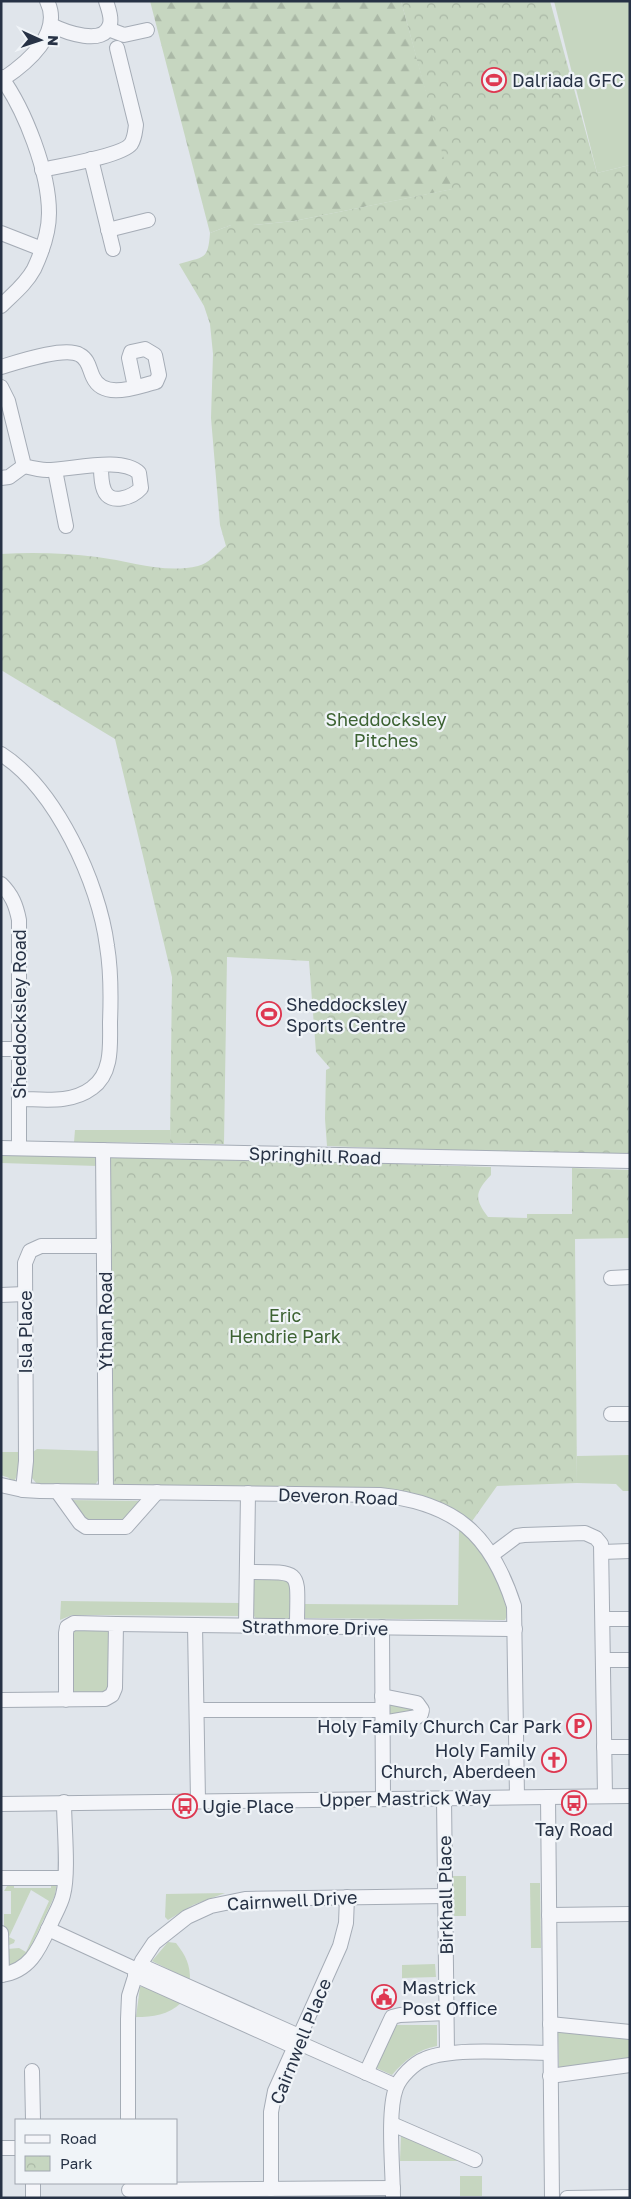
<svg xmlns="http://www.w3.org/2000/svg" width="631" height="2199" font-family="'Golos Text',sans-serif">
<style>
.green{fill:#c6d6c0}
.forest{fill:url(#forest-firs)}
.park{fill:url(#park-crowns)}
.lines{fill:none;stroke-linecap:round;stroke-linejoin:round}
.minor-casing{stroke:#a5acb6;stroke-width:16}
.minor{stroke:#f4f5f9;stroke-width:14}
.labels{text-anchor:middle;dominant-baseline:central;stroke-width:4.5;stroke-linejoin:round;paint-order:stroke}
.poi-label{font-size:18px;fill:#273245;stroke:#f0f4f8;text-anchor:start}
.park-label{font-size:18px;fill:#3c6232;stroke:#f0f4f8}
.street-label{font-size:18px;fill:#273245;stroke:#f0f4f8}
</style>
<defs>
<pattern id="forest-firs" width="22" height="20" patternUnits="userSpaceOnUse" patternTransform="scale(1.25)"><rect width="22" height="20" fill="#c6d6c0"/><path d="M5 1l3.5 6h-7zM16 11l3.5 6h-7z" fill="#aab8a6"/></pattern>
<pattern id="park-crowns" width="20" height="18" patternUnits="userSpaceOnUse" patternTransform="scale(1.25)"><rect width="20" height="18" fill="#c6d6c0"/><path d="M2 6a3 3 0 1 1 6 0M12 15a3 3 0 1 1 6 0" fill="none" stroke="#aab8a6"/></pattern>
</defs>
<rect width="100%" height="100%" fill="#e0e5eb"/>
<g class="green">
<path d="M 554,1 L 630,1 L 630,165 L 597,173 Z"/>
<path d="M 75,1130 L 170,1130 L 170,1143 L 74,1142 Z"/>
<path d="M 1,1153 L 94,1155 L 97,1157 L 97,1166 L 1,1163 Z"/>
<path d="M 37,1449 L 99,1451 L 99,1479 L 95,1485 L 37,1484 L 32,1478 L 33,1452 Z"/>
<path d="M 1,1452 L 19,1452 L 19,1470 L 15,1480 L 10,1481 L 9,1478 L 1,1475 Z"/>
<path d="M 630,1455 L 630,1491 L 623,1491 L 616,1484 L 577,1483 L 577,1456 Z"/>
<path d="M 67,1500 L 145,1501 L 128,1522 L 91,1524 Z"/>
<path d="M 459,1530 C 464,1534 469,1538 474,1543 C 485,1555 514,1605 505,1620 L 304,1618 L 304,1604 L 458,1605 Z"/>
<path d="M 284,1576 L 293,1583 L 292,1620 L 257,1620 L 254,1616 L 254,1577 Z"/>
<path d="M 61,1601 L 240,1603 L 240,1616 L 72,1615 L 60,1620 Z"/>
<path d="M 72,1629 L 110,1629 L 111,1686 L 104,1693 L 73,1693 L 70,1688 Z"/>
<path d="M 389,1698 L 422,1710 L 390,1722 Z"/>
<path d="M 453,1876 L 466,1876 L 466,1916 L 454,1916 Z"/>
<path d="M 14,1881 L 14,1888 L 51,1888 L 51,1881 L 57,1882 L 55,1895 L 26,1957 L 6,1967 L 7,1949 L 19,1948 L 26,1952 L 49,1901 L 31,1890 L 9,1937 L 15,1940 L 14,1943 L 9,1945 L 4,1942 L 4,1914 L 11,1914 L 11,1891 L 4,1891 L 9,1883 Z"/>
<path d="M 530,1883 L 540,1883 L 541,1948 L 531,1948 Z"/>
<path d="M 225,1893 L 193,1905 L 168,1920 L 165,1917 L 166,1894 Z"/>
<path d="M 168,1942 L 176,1943 C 186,1956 190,1964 190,1980 L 152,1961 Z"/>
<path d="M 435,1964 L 436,1977 L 402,1978 L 402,1965 Z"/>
<path d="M 144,1986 L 181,2003 C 168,2015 153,2017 136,2017 L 140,1987 Z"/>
<path d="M 393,2025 L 437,2025 L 437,2046 C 417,2050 405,2060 392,2075 L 374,2067 Z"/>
<path d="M 558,2029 L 630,2035 L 630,2062 L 559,2069 Z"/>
<path d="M 401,2134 L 461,2161 L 400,2161 Z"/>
<rect x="460" y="2176" width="22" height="20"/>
</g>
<path class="forest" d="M 150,1 L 401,1 L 453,189 L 294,221 L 253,225 L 231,225 L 210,233 Z"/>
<g class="park">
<path d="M 401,1 L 550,1 L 597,173 L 630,165 L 630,1157 L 327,1146 L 325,1119 L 326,1070 L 330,1068 L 316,1052 L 309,961 L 227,957 L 224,1144 L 170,1143 L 172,977 L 115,739 L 1,670 L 1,554 C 33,552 65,553 97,557 C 130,561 164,574 198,566 C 208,564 218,552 226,546 L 220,525 L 211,418 L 213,354 L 210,324 L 204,306 L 179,264 C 204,256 208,261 210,233 L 231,225 L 253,225 L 294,221 L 452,189 Z"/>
<path d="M 107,1155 L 491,1167 L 491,1175 C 475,1192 474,1198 488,1217 L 527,1218 L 527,1214 L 572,1214 L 572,1168 L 630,1170 L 630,1238 L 575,1239 L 577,1483 L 497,1486 L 470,1524 L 429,1500 L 113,1486 L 110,1481 Z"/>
</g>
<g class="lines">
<defs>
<g id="minor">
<path d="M 51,25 C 65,32 105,47 110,24 C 112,17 108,8 106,1"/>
<path d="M 108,29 L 124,35 L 147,30"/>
<path d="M 1,77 C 25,110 49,172 49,213 C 49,232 42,252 34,269 C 26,284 13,294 1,306"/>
<path d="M 3,79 C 27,63 63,33 47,1"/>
<path d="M 91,159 L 113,249"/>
<path d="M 42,170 C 59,166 122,156 131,144 C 135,138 135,131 136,125 L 117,48"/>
<path d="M 108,230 L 148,220"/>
<path d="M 1,233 L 42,249"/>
<path d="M 1,367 C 18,362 65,346 80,355 C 89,360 89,369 93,377 C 104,401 138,386 156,382 L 159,375 L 155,355 L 145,349 L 131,352 L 129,358 L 135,387"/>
<path d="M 1,387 L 8,401 L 24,466 C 32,468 40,470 47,470 C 71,470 122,456 139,473 L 141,488 C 133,497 110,506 104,490 C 101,483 101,474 101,466"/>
<path d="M 55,470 L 66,526"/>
<path d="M 1,478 L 9,477 L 24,466"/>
<path d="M 1,754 C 56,789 99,883 107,946 C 111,970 111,997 110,1022 C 110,1044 113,1073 92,1088 C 71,1104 43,1099 19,1099"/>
<path d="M 1,884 C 12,895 16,905 19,920 L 19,1148"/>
<path d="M 1,1049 L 19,1049"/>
<path d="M 1,1148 L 630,1161"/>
<path d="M 103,1150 L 106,1491"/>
<path d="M 611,1278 L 630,1277"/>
<path d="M 1,1295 L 25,1294"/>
<path d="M 611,1414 L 630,1414"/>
<path d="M 1,1485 L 23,1490 L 40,1491 L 380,1495 C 455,1503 491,1534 514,1606 L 517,1797"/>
<path d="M 23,1490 L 26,1461 L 25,1263 L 30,1251 L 41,1246 L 104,1246"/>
<path d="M 57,1491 L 80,1523 L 86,1527 L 126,1527 L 157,1492"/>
<path d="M 602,1552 L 630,1551"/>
<path d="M 493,1554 L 517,1536 L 524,1535 L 585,1533 L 596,1538 L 601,1544 L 605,1796"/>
<path d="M 247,1572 C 305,1572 297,1570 297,1626"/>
<path d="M 603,1619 L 630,1619"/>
<path d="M 116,1624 L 515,1629"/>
<path d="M 195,1625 L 198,1801"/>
<path d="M 246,1626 L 248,1493"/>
<path d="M 382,1627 L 383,1798"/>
<path d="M 603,1660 L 630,1660"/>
<path d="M 382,1696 L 417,1703 L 422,1710 L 421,1714 L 417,1717 L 382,1723"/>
<path d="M 1,1700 L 105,1699 L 112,1695 L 115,1688 L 116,1624 L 74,1623 L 67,1627 L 66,1633 L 66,1700"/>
<path d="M 197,1710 L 382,1710"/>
<path d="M 604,1747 L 630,1747"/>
<path d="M 548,1797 L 552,2198"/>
<path d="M 444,1798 L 447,2053"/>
<path d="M 1,1804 L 630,1796"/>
<path d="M 1,1878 L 65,1878"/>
<path d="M 549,1915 L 630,1914"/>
<path d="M 48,1929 L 137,1970"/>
<path d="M 1,1933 L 2,1975"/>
<path d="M 140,1965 L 299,2036"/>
<path d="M 1,1975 C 31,1971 40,1947 51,1923 C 55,1914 61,1904 63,1895 C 69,1873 64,1826 64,1802"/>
<path d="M 135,1975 L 295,2047"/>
<path d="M 550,2024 L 630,2032"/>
<path d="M 297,2042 L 396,2086"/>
<path d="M 32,2071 L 33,2120"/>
<path d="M 366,2073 L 392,2017 L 400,2015 L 447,2013"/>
<path d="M 550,2076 L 630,2065"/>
<path d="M 128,2120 L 128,2019 L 129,1996 L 134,1980 L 142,1961 L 154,1943 L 187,1917 L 211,1906 L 245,1899 L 446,1896"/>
<path d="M 392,2124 L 475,2160"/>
<path d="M 1,2148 L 16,2148"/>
<path d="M 33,2183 L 33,2198"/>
<path d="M 271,2189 L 271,2112 L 275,2091 L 340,1946 L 346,1923 L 347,1897"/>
<path d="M 129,2190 L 393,2188"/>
<path d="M 393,2198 C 393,2170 387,2112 396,2088 C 400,2077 414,2063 425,2059 C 452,2047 518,2053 550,2053"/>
<path d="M 567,2198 L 630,2197"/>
</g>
</defs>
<use href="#minor" class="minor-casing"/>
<use href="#minor" class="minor"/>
</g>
<defs>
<symbol id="stadium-ring" viewBox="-11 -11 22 22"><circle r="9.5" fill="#f0f4f8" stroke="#de3851" stroke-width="1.5"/><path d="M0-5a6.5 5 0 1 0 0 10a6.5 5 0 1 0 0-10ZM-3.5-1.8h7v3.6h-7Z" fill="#de3851"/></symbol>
<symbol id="parking-ring" viewBox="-11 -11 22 22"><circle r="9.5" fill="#f0f4f8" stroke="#de3851" stroke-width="1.5"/><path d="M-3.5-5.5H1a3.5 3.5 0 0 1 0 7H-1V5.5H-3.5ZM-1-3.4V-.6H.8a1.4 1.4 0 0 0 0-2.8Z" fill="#de3851"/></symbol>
<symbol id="church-ring" viewBox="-11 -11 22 22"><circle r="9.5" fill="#f0f4f8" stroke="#de3851" stroke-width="1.5"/><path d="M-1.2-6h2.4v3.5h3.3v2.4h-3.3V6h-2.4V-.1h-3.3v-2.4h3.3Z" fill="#de3851"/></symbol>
<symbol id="bus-ring" viewBox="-11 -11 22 22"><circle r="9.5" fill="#f0f4f8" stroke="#de3851" stroke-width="1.5"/><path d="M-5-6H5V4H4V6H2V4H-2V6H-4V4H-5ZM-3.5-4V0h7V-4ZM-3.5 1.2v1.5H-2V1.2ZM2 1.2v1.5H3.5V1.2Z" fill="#de3851"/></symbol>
<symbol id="civic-ring" viewBox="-11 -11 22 22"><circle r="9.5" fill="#f0f4f8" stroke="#de3851" stroke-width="1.5"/><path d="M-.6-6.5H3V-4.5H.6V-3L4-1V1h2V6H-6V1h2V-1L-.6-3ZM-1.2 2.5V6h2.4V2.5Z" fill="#de3851"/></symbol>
</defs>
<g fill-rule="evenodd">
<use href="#stadium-ring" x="480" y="66" width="28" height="28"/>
<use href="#stadium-ring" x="255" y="1000" width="28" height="28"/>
<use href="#parking-ring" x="565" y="1712" width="28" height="28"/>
<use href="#church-ring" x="540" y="1746" width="28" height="28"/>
<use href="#bus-ring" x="560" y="1789" width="28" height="28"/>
<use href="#bus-ring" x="171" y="1792" width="28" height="28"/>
<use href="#civic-ring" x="370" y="1983" width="28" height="28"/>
</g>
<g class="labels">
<g class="poi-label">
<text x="512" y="80">Dalriada GFC</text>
<text x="286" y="1004">Sheddocksley<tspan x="286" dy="21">Sports Centre</tspan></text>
<text x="562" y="1726" text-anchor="end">Holy Family Church Car Park</text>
<text x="536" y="1750" text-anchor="end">Holy Family<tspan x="536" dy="21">Church, Aberdeen</tspan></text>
<text x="202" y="1806">Ugie Place</text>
<text x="574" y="1829" text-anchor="middle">Tay Road</text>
<text x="402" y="1987">Mastrick<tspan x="402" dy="21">Post Office</tspan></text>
</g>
<g class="park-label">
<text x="386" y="719">Sheddocksley<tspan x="386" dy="21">Pitches</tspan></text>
<text x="285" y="1315">Eric<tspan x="285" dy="21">Hendrie Park</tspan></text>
</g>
<g class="street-label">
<text transform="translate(19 1014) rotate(-90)">Sheddocksley Road</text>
<text transform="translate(315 1155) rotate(2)">Springhill Road</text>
<text transform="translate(105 1321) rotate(-90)">Ythan Road</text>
<text transform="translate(25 1332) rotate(-90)">Isla Place</text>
<text transform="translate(338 1496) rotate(2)">Deveron Road</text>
<text transform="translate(315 1627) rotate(1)">Strathmore Drive</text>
<text transform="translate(405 1798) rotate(-1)">Upper Mastrick Way</text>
<text transform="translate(445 1895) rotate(-91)">Birkhall Place</text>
<text transform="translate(292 1900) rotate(-3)">Cairnwell Drive</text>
<text transform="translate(300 2041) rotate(-68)">Cairnwell Place</text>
</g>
</g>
<rect width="631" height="2199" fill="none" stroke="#273245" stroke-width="5"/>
<rect x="15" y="2119" width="162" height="65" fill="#f0f4f8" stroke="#a0a6b0"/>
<rect x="25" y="2135" width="25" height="8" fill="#f4f5f9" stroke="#a0a6b0"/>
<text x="60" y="2144" font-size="15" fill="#273245">Road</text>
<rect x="25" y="2156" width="25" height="15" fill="url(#park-crowns)" stroke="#a0a6b0"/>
<text x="60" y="2169" font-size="15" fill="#273245">Park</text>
<g transform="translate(40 40) rotate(93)" stroke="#f0f4f8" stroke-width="4" paint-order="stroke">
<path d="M0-4L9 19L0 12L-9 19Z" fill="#273245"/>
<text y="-8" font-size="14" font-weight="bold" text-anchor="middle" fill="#273245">N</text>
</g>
</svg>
